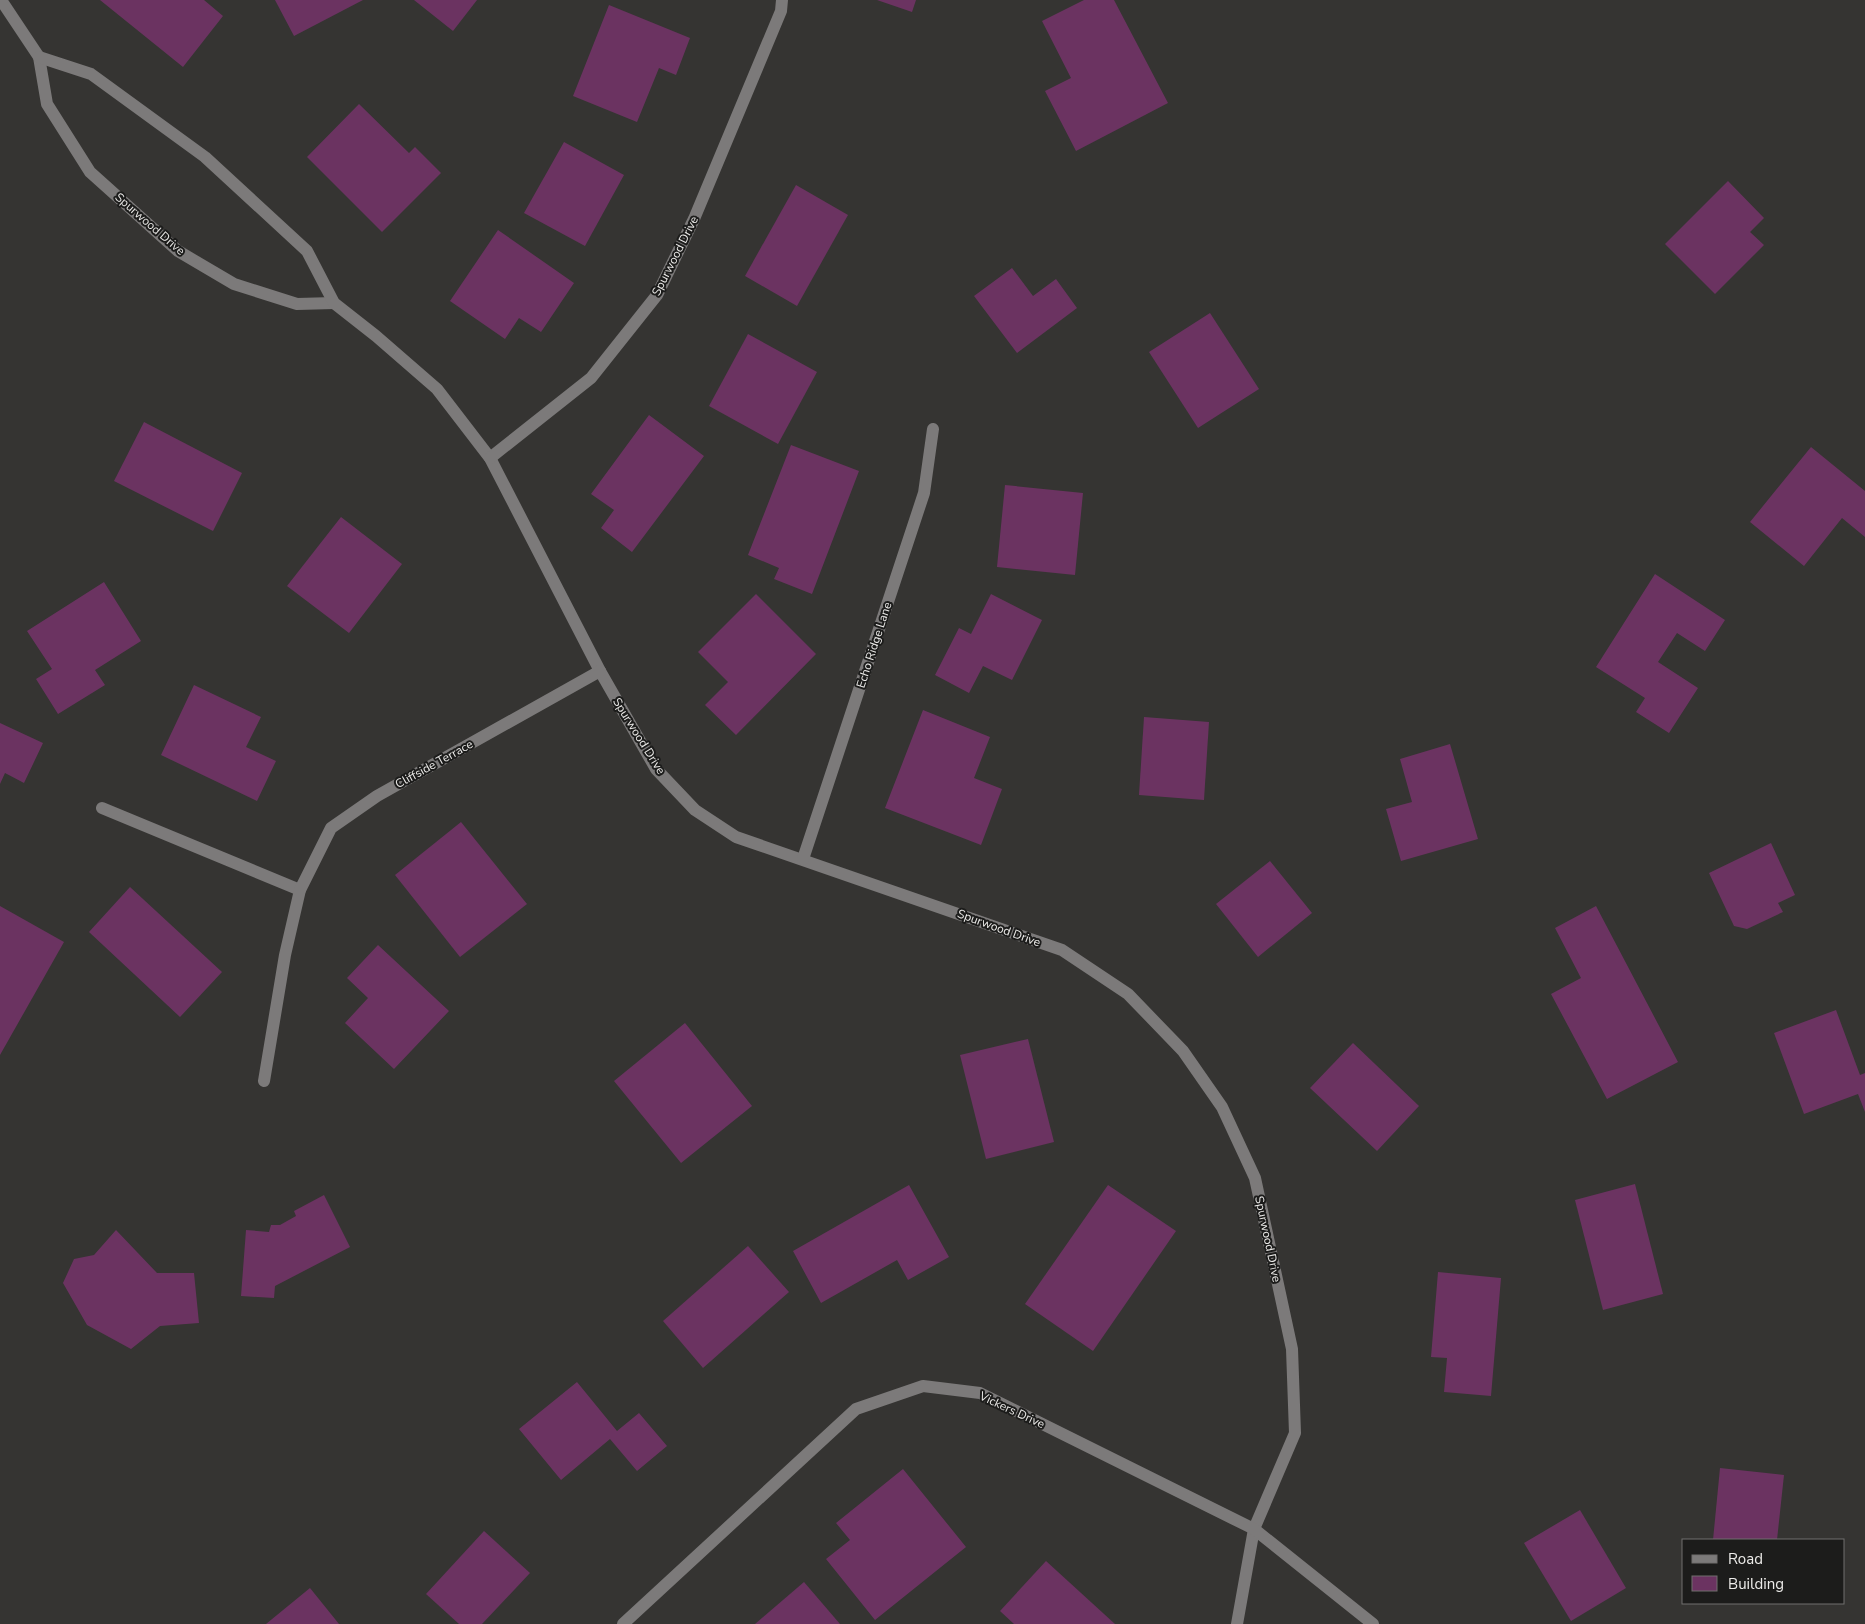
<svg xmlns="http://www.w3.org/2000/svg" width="1865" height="1624" font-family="'Nunito Sans',sans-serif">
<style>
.building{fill:#6b3361}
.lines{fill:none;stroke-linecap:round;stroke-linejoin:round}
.minor{stroke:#7c7a7a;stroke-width:12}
.labels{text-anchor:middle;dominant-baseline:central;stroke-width:4;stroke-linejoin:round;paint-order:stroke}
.street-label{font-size:12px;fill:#edecea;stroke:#1c1c1b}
</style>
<rect width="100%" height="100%" fill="#353432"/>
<g class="building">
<path d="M 100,0 L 204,0 L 223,16 L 183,67 Z"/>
<path d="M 275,0 L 363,0 L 294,36 Z"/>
<path d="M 414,0 L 477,0 L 453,31 Z"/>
<path d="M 877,0 L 916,0 L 912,12 Z"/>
<path d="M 1084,0 L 1114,0 L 1168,103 L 1076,151 L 1045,91 L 1071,78 L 1042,21 Z"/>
<path d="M 609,5 L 690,38 L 676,75 L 659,68 L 637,122 L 573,96 Z"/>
<path d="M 359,104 L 409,153 L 415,147 L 441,173 L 382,232 L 307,157 Z"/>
<path d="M 564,142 L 624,175 L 585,246 L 524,213 Z"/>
<path d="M 1728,181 L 1764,218 L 1750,232 L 1764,245 L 1715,294 L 1665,244 Z"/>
<path d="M 796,185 L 848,215 L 797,306 L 745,276 Z"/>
<path d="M 498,230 L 574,283 L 541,332 L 519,318 L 505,339 L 450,301 Z"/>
<path d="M 1012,268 L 1033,296 L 1056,279 L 1077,308 L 1017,353 L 974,296 Z"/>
<path d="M 1210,313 L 1259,389 L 1198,428 L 1149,352 Z"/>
<path d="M 748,334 L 817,372 L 778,444 L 709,406 Z"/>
<path d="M 649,415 L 704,456 L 632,552 L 601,528 L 614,510 L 591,494 Z"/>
<path d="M 144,422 L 242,473 L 213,531 L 114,481 Z"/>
<path d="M 791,445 L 859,471 L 812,594 L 774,579 L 779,568 L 748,555 Z"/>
<path d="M 1811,447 L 1865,491 L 1865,537 L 1842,518 L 1804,566 L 1750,522 Z"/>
<path d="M 1005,485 L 1083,493 L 1075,575 L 997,567 Z"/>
<path d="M 341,517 L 402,564 L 349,633 L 287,586 Z"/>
<path d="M 1655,574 L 1725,620 L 1705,651 L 1677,633 L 1658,662 L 1698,688 L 1669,733 L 1636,712 L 1645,698 L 1596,667 Z"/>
<path d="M 104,582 L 141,641 L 95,670 L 105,685 L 58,714 L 36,679 L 52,669 L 27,631 Z"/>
<path d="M 756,594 L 816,654 L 736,735 L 705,705 L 728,682 L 698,652 Z"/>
<path d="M 991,594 L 1042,620 L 1012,680 L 983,666 L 969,693 L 935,675 L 959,628 L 971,634 Z"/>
<path d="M 194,685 L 261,717 L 246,747 L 276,761 L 257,801 L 161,755 Z"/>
<path d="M 923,710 L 990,737 L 974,778 L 1002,789 L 981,845 L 885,808 Z"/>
<path d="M 1144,717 L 1209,722 L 1204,800 L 1139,795 Z"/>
<path d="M 0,723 L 43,743 L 24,783 L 5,773 L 0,784 Z"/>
<path d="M 1450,744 L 1478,839 L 1401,861 L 1386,809 L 1412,802 L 1400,759 Z"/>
<path d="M 461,822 L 527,904 L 460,957 L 395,875 Z"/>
<path d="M 1771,843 L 1795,895 L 1778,903 L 1783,912 L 1747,929 L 1734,926 L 1709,873 Z"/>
<path d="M 1270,861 L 1312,913 L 1258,957 L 1216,904 Z"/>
<path d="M 130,887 L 222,972 L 180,1017 L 89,932 Z"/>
<path d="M 0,906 L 64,942 L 0,1055 Z"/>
<path d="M 1596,906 L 1678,1062 L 1607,1099 L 1551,994 L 1581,978 L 1555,928 Z"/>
<path d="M 378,945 L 449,1011 L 394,1069 L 345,1023 L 368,998 L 347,978 Z"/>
<path d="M 1836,1010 L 1860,1075 L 1865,1073 L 1865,1112 L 1858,1094 L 1804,1114 L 1774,1033 Z"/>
<path d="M 685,1023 L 752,1106 L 681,1163 L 614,1081 Z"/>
<path d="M 1028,1039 L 1054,1142 L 986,1159 L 960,1055 Z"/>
<path d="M 1353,1043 L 1419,1106 L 1377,1151 L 1310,1088 Z"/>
<path d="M 1635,1184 L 1663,1294 L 1603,1310 L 1575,1200 Z"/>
<path d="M 909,1185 L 949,1257 L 908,1280 L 897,1260 L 821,1303 L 793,1251 Z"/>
<path d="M 1108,1185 L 1176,1231 L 1093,1351 L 1025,1304 Z"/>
<path d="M 324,1195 L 350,1247 L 275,1286 L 274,1298 L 241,1296 L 246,1230 L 269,1232 L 271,1225 L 280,1225 L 296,1216 L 294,1211 Z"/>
<path d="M 116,1230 L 157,1273 L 194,1273 L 199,1323 L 160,1326 L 131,1349 L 87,1325 L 63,1283 L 74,1259 L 94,1255 Z"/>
<path d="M 748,1246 L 789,1292 L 703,1368 L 663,1321 Z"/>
<path d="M 1438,1272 L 1501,1278 L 1491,1396 L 1444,1392 L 1447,1358 L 1431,1357 Z"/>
<path d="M 577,1382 L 617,1431 L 639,1413 L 667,1446 L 637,1471 L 610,1439 L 561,1480 L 519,1429 Z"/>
<path d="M 1720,1468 L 1784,1475 L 1777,1540 L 1713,1540 Z"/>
<path d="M 903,1469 L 966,1547 L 875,1620 L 826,1559 L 850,1540 L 836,1523 Z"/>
<path d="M 1580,1510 L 1626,1588 L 1571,1621 L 1524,1543 Z"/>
<path d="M 484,1531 L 530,1573 L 482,1624 L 459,1624 L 426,1594 Z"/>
<path d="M 1046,1561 L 1115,1624 L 1014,1624 L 1000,1611 Z"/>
<path d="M 804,1582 L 840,1624 L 755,1624 Z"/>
<path d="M 310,1588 L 339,1624 L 266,1624 Z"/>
</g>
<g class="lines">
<g class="minor">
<path d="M 1,0 L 39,57 L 47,104 L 90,172 L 178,251 L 234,284 L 297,304 L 334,303"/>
<path d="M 39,57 L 91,74 L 205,157 L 307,251 L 334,303 L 376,336 L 437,389 L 490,458 L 600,671 L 656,769 L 695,810 L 736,837 L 1062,950 L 1128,994 L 1183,1051 L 1222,1107 L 1255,1178 L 1292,1349 L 1295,1433 L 1254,1529 L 1237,1624"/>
<path d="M 490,458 L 591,378 L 657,295 L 694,219 L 781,11 L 782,0"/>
<path d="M 102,808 L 300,890"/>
<path d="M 803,859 L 924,493 L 933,429"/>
<path d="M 264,1081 L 285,955 L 300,890 L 331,828 L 377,796 L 600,671"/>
<path d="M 623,1624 L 856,1409 L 923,1386 L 980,1393 L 1254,1529 L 1373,1624"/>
</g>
</g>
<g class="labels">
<g class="street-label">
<text transform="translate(150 224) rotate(41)">Spurwood Drive</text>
<text transform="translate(675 256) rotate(-63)">Spurwood Drive</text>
<text transform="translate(874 645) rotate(-72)">Echo Ridge Lane</text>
<text transform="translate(639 736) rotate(58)">Spurwood Drive</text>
<text transform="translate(434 764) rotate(-29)">Cliffside Terrace</text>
<text transform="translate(999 928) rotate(20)">Spurwood Drive</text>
<text transform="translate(1268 1239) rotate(78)">Spurwood Drive</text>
<text transform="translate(1012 1410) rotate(25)">Vickers Drive</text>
</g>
</g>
<rect x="1682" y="1539" width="162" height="65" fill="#1c1c1b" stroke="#706f6e"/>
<rect x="1692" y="1555" width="25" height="8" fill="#7c7a7a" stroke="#706f6e"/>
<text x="1728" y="1564" font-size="15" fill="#edecea">Road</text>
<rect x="1692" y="1576" width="25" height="15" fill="#6b3361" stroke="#706f6e"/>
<text x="1728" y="1589" font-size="15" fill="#edecea">Building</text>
</svg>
